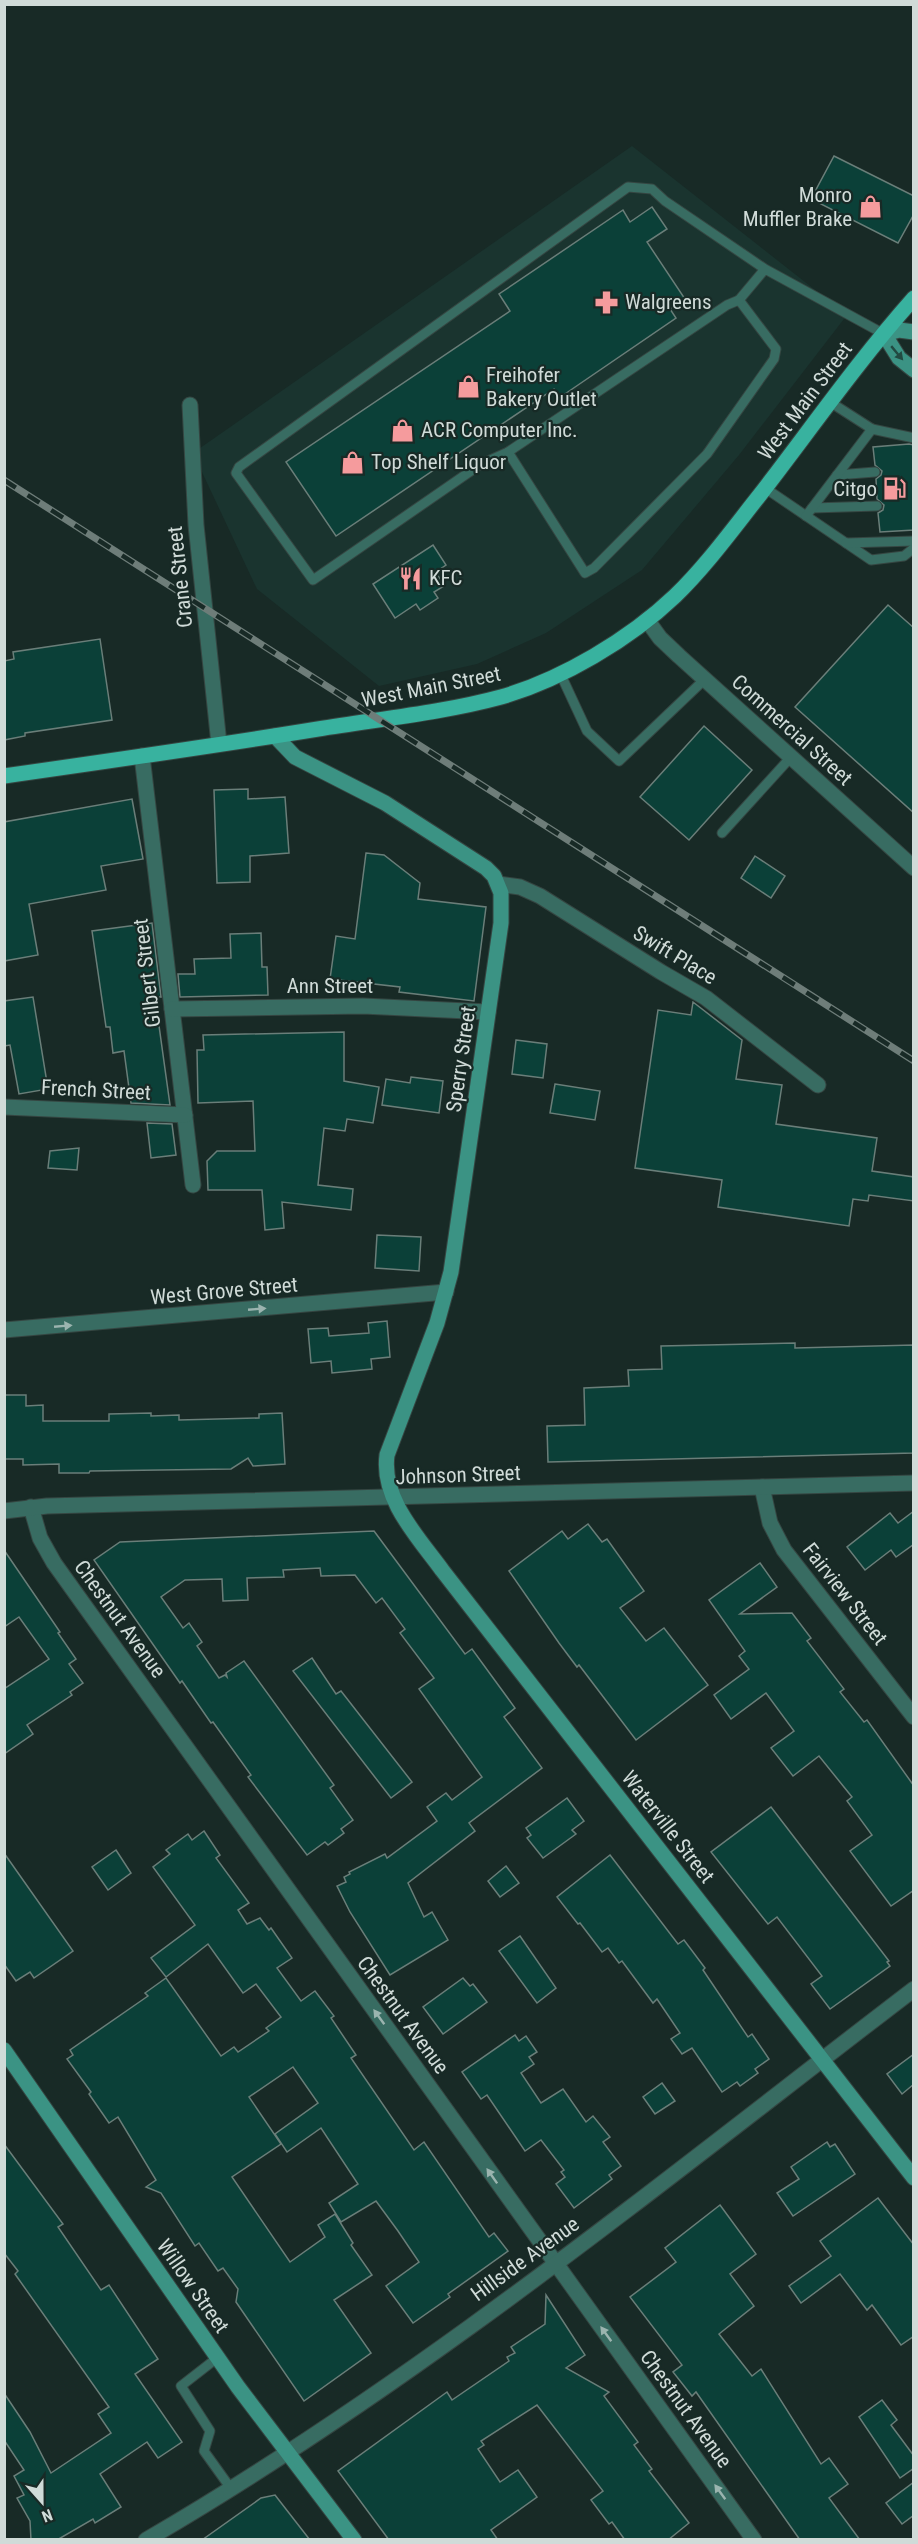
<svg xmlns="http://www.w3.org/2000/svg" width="918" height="2544" font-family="'Roboto Condensed',sans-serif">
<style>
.built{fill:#1a342f}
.building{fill:#0b4038;stroke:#6a7e79;stroke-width:1.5}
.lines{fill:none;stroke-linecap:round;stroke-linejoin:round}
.lane-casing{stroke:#354642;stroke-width:11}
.street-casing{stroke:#354642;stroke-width:17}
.secondary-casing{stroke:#354642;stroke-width:17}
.primary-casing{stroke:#354642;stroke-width:17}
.lane{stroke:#386c62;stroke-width:9}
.street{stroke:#386c62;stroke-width:15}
.secondary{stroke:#3b9384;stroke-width:15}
.primary{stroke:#38b29f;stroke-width:15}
.rail-casing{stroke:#6e7d79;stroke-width:7}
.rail{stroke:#182a26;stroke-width:4.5;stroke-dasharray:14;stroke-linecap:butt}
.oneway{fill:#224a42}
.oneway2{fill:#9bb4af}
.labels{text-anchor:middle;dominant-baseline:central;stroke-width:4.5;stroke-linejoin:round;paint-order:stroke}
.poi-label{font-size:21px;fill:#d0dbd8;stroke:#182a26;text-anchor:start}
.street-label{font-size:21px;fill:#d0dbd8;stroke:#182a26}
</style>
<rect width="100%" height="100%" fill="#182a26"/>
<path class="built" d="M 632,146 L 847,315 L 739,455 L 642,570 L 546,633 L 477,664 L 379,686 L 257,589 L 193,453 Z"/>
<g class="building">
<path d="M 834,156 L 914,196 L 914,214 L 898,243 L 811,199 Z"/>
<path d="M 652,207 L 667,229 L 647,242 L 685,299 L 670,309 L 676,318 L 559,398 L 554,389 L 336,536 L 286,462 L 510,311 L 499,294 L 623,210 L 630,222 Z"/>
<path d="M 909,444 L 914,445 L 914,530 L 880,532 L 878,513 L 883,510 L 884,505 L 877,499 L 876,479 L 881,475 L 882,471 L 875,465 L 873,447 Z"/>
<path d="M 433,545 L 446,565 L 436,572 L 444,586 L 434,592 L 438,598 L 420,610 L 416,604 L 395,618 L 373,584 Z"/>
<path d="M 888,605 L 914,628 L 914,813 L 795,707 Z"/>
<path d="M 100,639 L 112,720 L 25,733 L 25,736 L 4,740 L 4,661 L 14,659 L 13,652 Z"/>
<path d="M 704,726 L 752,770 L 689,840 L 640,797 Z"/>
<path d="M 248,789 L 248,799 L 285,797 L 289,853 L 250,856 L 250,882 L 217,883 L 214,790 Z"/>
<path d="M 132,799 L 143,859 L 101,866 L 106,890 L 29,904 L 38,955 L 4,961 L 4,822 Z"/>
<path d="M 366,853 L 384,855 L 420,883 L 418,899 L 486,907 L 474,1001 L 399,992 L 400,987 L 330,979 L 336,936 L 355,939 Z"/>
<path d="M 755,856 L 785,876 L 771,898 L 741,878 Z"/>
<path d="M 152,923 L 161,997 L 155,997 L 170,1105 L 131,1103 L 124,1051 L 113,1053 L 110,1027 L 106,1027 L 92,931 Z"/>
<path d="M 261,933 L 262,967 L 267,967 L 268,995 L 180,997 L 178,974 L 195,974 L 194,959 L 231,958 L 230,934 Z"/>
<path d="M 33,997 L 48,1089 L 19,1094 L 10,1045 L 4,1046 L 4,1001 Z"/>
<path d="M 693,1002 L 742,1040 L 736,1079 L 782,1085 L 776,1124 L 877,1138 L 872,1171 L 914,1177 L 914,1201 L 869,1195 L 868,1201 L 853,1199 L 849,1226 L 718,1207 L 722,1180 L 635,1168 L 658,1010 L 691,1015 Z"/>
<path d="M 344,1032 L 344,1081 L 379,1087 L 373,1123 L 347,1119 L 345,1131 L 324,1128 L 318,1185 L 353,1189 L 351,1210 L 282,1202 L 284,1228 L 265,1230 L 262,1190 L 208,1190 L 207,1161 L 217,1151 L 255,1151 L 253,1101 L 198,1103 L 197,1050 L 204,1050 L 203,1035 Z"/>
<path d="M 516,1040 L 547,1044 L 543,1078 L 512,1074 Z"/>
<path d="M 411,1077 L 443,1081 L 439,1113 L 382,1105 L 386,1079 L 410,1083 Z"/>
<path d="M 555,1084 L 600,1091 L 595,1120 L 550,1113 Z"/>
<path d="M 147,1123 L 172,1124 L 176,1155 L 151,1158 Z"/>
<path d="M 79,1148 L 77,1170 L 48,1168 L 50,1151 Z"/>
<path d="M 377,1235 L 421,1237 L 419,1271 L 375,1268 Z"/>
<path d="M 387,1321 L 390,1357 L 371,1359 L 372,1369 L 332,1373 L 331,1361 L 311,1363 L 308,1329 L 328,1328 L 329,1336 L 369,1333 L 368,1323 Z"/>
<path d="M 795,1343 L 795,1348 L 914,1345 L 914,1453 L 548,1462 L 547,1426 L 585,1425 L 584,1388 L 629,1386 L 628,1370 L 662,1369 L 661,1346 Z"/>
<path d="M 4,1395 L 26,1395 L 26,1406 L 43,1405 L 43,1421 L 109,1421 L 109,1414 L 151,1413 L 151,1416 L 179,1415 L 179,1420 L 259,1418 L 259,1414 L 282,1413 L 285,1464 L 253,1466 L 248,1458 L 231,1469 L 90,1471 L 89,1473 L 59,1473 L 59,1464 L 23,1465 L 23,1459 L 4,1459 Z"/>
<path d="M 914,1511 L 914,1544 L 896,1557 L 891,1550 L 865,1570 L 847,1547 L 890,1513 L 898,1523 Z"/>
<path d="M 588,1524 L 602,1542 L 607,1539 L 644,1591 L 620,1608 L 646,1641 L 664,1628 L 708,1685 L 636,1740 L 579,1665 L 577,1667 L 559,1643 L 509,1571 L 562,1531 L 568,1539 Z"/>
<path d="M 374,1531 L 465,1654 L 472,1649 L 515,1708 L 504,1717 L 542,1768 L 469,1823 L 475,1831 L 408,1883 L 424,1917 L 432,1912 L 448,1940 L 390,1975 L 350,1912 L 337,1886 L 346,1882 L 344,1877 L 350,1874 L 349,1872 L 385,1854 L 387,1858 L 437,1821 L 427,1807 L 446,1793 L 452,1800 L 482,1777 L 419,1689 L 434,1678 L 400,1633 L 405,1629 L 382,1598 L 376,1603 L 355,1575 L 321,1576 L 320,1568 L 283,1570 L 284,1577 L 247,1578 L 248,1600 L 223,1601 L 222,1579 L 185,1580 L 161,1597 L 183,1628 L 189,1623 L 202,1642 L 197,1646 L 219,1678 L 225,1675 L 227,1677 L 226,1673 L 244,1661 L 334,1785 L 330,1788 L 353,1820 L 341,1829 L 344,1833 L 328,1845 L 325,1842 L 307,1855 L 248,1777 L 251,1775 L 213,1722 L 211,1723 L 182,1681 L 180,1683 L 94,1560 L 120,1542 Z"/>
<path d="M 4,1550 L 60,1632 L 58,1633 L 76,1659 L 69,1664 L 83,1683 L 70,1692 L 72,1695 L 27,1725 L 33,1734 L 4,1754 L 4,1689 L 49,1659 L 19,1617 L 4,1627 Z"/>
<path d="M 760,1563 L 777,1587 L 740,1614 L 792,1613 L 811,1638 L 807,1641 L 844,1689 L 840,1692 L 864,1722 L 867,1720 L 914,1786 L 914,1890 L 891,1906 L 850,1851 L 872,1835 L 847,1801 L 852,1797 L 819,1756 L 793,1776 L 771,1748 L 794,1731 L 766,1693 L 731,1719 L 714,1695 L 749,1669 L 739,1656 L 745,1651 L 709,1600 Z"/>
<path d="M 312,1658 L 336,1694 L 341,1691 L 412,1782 L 391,1798 L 293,1671 Z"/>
<path d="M 567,1798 L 584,1821 L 572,1830 L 576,1834 L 543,1858 L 527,1838 L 531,1835 L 526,1828 Z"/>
<path d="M 771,1807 L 889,1961 L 887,1962 L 890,1966 L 830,2009 L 811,1984 L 822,1976 L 777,1917 L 768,1924 L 711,1852 Z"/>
<path d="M 204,1831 L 220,1855 L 216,1858 L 249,1903 L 238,1910 L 247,1924 L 260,1918 L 269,1930 L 271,1928 L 292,1958 L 277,1968 L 301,2001 L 315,1991 L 334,2016 L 331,2018 L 356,2055 L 351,2058 L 414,2150 L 424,2142 L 489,2237 L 494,2233 L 508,2251 L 448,2294 L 450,2297 L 413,2323 L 386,2286 L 419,2262 L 398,2231 L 376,2201 L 341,2222 L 329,2203 L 358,2184 L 321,2128 L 287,2152 L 275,2134 L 318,2103 L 293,2067 L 249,2097 L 281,2144 L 232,2177 L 290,2262 L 325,2237 L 318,2225 L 335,2214 L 353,2243 L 351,2245 L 372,2275 L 334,2300 L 371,2353 L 304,2401 L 236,2302 L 238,2289 L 223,2268 L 218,2271 L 199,2243 L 195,2246 L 161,2193 L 146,2187 L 156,2180 L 118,2117 L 109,2123 L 89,2094 L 91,2092 L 67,2059 L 73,2055 L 70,2050 L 148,1996 L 145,1993 L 166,1978 L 221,2056 L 234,2047 L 238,2052 L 269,2031 L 266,2028 L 281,2017 L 256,1984 L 243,1993 L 208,1944 L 166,1977 L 151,1958 L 195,1925 L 153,1867 L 170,1854 L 166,1850 L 188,1834 L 192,1840 Z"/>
<path d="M 116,1850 L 131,1873 L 108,1890 L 92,1867 Z"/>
<path d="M 4,1853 L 73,1951 L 34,1978 L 30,1972 L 16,1981 L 4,1964 Z"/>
<path d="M 610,1855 L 678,1944 L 684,1940 L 705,1968 L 703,1970 L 748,2037 L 752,2034 L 769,2059 L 755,2069 L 758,2073 L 740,2086 L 737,2082 L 722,2092 L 692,2048 L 682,2054 L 671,2039 L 680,2033 L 657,1999 L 653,2003 L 622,1961 L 619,1963 L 608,1948 L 602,1952 L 580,1923 L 578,1924 L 557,1897 Z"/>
<path d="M 506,1866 L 519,1883 L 500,1897 L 488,1881 Z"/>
<path d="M 520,1936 L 556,1988 L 537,2003 L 499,1951 Z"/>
<path d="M 463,1978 L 470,1986 L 473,1984 L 487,2002 L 443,2034 L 423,2007 Z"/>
<path d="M 515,2035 L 519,2041 L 526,2036 L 537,2052 L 529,2057 L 534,2064 L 521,2073 L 541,2103 L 563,2089 L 586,2122 L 593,2116 L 610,2137 L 603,2142 L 621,2166 L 609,2175 L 612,2179 L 574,2208 L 556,2184 L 565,2177 L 561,2172 L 564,2170 L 541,2140 L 525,2151 L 487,2095 L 481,2099 L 462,2072 Z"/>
<path d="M 914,2054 L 914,2084 L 902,2094 L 887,2074 Z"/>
<path d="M 662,2083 L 675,2101 L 655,2114 L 643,2097 Z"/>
<path d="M 827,2142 L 830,2147 L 835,2144 L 855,2174 L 793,2216 L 777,2193 L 799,2179 L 791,2167 Z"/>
<path d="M 4,2144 L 63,2224 L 58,2227 L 101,2290 L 109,2285 L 158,2359 L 135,2374 L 182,2442 L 158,2458 L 147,2442 L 100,2474 L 121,2507 L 95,2523 L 93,2519 L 57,2540 L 31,2540 L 30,2521 L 17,2498 L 24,2495 L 14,2476 L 24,2470 L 4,2440 L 4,2393 L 30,2432 L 51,2473 L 111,2433 L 98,2414 L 109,2407 L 15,2274 L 18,2271 L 4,2253 Z"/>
<path d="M 878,2198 L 914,2245 L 914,2336 L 901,2345 L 872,2305 L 867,2310 L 840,2274 L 801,2303 L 789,2286 L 831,2256 L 820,2241 Z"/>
<path d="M 720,2205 L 756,2254 L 730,2274 L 754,2306 L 719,2334 L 752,2376 L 761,2369 L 821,2464 L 829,2458 L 848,2484 L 829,2498 L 860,2540 L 800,2540 L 696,2392 L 692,2396 L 673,2372 L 682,2365 L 630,2297 L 676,2262 L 665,2248 Z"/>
<path d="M 546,2295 L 585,2355 L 566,2368 L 609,2392 L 604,2396 L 638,2442 L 634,2445 L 652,2469 L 649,2471 L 689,2523 L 668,2540 L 625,2540 L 612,2522 L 609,2524 L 591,2500 L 603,2491 L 537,2405 L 481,2441 L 484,2445 L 478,2449 L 500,2482 L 518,2470 L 537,2497 L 491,2530 L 498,2540 L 389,2540 L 338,2471 L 447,2392 L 452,2400 L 509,2361 L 507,2357 L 515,2353 L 511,2347 L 545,2324 Z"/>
<path d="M 882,2400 L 897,2420 L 891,2425 L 914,2456 L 914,2468 L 900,2478 L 859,2417 Z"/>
<path d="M 914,2482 L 914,2515 L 902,2524 L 886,2503 Z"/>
<path d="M 275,2495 L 310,2540 L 202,2540 L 261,2498 Z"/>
</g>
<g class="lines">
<defs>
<g id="lane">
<path d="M 765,269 L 665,201 L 652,189 L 628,187 L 239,467 L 236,473 L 313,580 L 481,464 L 508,452 L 585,573 L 594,568 L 707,454 L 774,359 L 776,349 L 739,300 L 765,269 L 884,334"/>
<path d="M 830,402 L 872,429"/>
<path d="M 508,452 L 727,305 L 739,300"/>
<path d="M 837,475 L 875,472"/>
<path d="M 765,488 L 871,560 L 904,556 L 914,548"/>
<path d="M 812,508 L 877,506"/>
<path d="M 806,516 L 872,429 L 914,438"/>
<path d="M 846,543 L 914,541"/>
<path d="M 560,673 L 587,731 L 619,761 L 705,679"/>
<path d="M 722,833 L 791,757"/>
<path d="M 217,2358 L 181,2386 L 210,2431 L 204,2451 L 232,2490"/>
</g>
<g id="street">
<path d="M 190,405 L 196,525 L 219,744"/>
<path d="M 647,620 L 660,638 L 679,656 L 914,868"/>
<path d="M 142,756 L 193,1185"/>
<path d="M 498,884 L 520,887 L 540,896 L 661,972 L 706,998 L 818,1085"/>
<path d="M 172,1009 L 363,1006 L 488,1012"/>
<path d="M 4,1107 L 185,1115"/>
<path d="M 4,1330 L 446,1292"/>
<path d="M 762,1487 L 770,1523 L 784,1550 L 914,1717"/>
<path d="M 31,1507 L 40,1538 L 54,1563 L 754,2540"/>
<path d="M 4,1511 L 47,1506 L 914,1483"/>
<path d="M 146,2540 C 419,2381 664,2180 914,1989"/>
</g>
<g id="secondary">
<path d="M 914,332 L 899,330 L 884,334 L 899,358 L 914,370"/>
<path d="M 275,736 L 295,757 L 385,803 L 486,868 L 494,876 L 501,893 L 501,923 L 451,1272 L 437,1323 L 387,1455 C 381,1499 418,1537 442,1570 L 914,2178"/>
<path d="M 4,2050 L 238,2387 L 354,2540"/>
</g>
<path id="primary" d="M 4,776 C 109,761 214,746 318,729 C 378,719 442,713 501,697 C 561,680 630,639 675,596 C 706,566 732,530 759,496 C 810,430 858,361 914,298"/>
</defs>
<use href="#lane" class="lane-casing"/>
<use href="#street" class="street-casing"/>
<use href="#secondary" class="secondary-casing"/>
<use href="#primary" class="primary-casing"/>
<use href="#lane" class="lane"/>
<use href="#street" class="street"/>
<use href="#secondary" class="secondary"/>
<use href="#primary" class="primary"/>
<defs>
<path id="rail" d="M 4,480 L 914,1061"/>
</defs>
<use href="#rail" class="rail-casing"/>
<use href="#rail" class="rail"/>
</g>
<defs><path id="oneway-solid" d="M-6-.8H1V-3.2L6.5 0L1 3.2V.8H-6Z" transform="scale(1.5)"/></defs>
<use class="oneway" href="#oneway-solid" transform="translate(897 353) rotate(50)"/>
<g class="oneway2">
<use href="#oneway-solid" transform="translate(257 1309) rotate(-5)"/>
<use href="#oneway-solid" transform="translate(63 1326) rotate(-5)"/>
<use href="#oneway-solid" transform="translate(379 2017) rotate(-126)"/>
<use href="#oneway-solid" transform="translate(492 2176) rotate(-125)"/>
<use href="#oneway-solid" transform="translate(606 2334) rotate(-126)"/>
<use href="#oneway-solid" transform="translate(720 2492) rotate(-126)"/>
</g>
<defs>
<symbol id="shop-bare" viewBox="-9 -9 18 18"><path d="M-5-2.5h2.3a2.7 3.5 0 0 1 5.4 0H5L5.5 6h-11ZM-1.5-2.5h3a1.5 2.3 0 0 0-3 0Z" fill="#f59b9d" stroke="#182a26" stroke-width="2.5" paint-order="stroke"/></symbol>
<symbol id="pharmacy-bare" viewBox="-9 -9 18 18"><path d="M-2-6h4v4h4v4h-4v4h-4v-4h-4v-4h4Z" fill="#f59b9d" stroke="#182a26" stroke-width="2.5" paint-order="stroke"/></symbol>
<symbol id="fuel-bare" viewBox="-9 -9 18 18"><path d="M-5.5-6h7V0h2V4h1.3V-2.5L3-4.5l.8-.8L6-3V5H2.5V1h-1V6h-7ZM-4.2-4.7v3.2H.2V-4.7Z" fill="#f59b9d" stroke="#182a26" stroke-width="2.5" paint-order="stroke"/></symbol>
<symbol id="restaurant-bare" viewBox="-9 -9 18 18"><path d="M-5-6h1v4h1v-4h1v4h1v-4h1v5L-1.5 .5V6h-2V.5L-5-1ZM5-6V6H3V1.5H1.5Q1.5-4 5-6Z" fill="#f59b9d" stroke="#182a26" stroke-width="2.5" paint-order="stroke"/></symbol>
</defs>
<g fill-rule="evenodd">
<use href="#shop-bare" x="854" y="190" width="33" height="33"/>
<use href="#pharmacy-bare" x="590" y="286" width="33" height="33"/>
<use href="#shop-bare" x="452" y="370" width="33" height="33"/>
<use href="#shop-bare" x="386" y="414" width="33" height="33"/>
<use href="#shop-bare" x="336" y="446" width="33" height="33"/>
<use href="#fuel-bare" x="878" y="472" width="33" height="33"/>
<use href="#restaurant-bare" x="394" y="562" width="33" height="33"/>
</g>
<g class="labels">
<g class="poi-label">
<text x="852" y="195" text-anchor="end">Monro<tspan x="852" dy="24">Muffler Brake</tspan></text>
<text x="625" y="302">Walgreens</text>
<text x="486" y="375">Freihofer<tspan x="486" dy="24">Bakery Outlet</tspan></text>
<text x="421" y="430">ACR Computer Inc.</text>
<text x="371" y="462">Top Shelf Liquor</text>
<text x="877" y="489" text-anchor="end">Citgo</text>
<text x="429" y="578">KFC</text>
</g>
<g class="street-label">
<text transform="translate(805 401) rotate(-53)">West Main Street</text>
<text transform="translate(180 577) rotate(-96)">Crane Street</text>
<text transform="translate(431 687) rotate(-11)">West Main Street</text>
<text transform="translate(792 730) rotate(42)">Commercial Street</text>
<text transform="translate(675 955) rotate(31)">Swift Place</text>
<text transform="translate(147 973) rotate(-97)">Gilbert Street</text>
<text x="330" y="986">Ann Street</text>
<text transform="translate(461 1059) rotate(-82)">Sperry Street</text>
<text transform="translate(96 1090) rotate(3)">French Street</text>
<text transform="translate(224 1291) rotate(-5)">West Grove Street</text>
<text transform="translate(458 1475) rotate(-2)">Johnson Street</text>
<text transform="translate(845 1594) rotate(52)">Fairview Street</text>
<text transform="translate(120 1619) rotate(54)">Chestnut Avenue</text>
<text transform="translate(668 1827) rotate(52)">Waterville Street</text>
<text transform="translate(403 2015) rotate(54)">Chestnut Avenue</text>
<text transform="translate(525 2259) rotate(-36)">Hillside Avenue</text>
<text transform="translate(193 2286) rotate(55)">Willow Street</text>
<text transform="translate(686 2409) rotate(54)">Chestnut Avenue</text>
</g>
</g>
<rect width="918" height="2544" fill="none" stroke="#d0dbd8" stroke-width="12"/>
<g transform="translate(42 2502) rotate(159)" stroke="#182a26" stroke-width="4.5" paint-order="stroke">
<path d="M0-4.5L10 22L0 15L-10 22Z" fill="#d0dbd8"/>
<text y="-9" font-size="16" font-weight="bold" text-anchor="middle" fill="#d0dbd8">N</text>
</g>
</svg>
